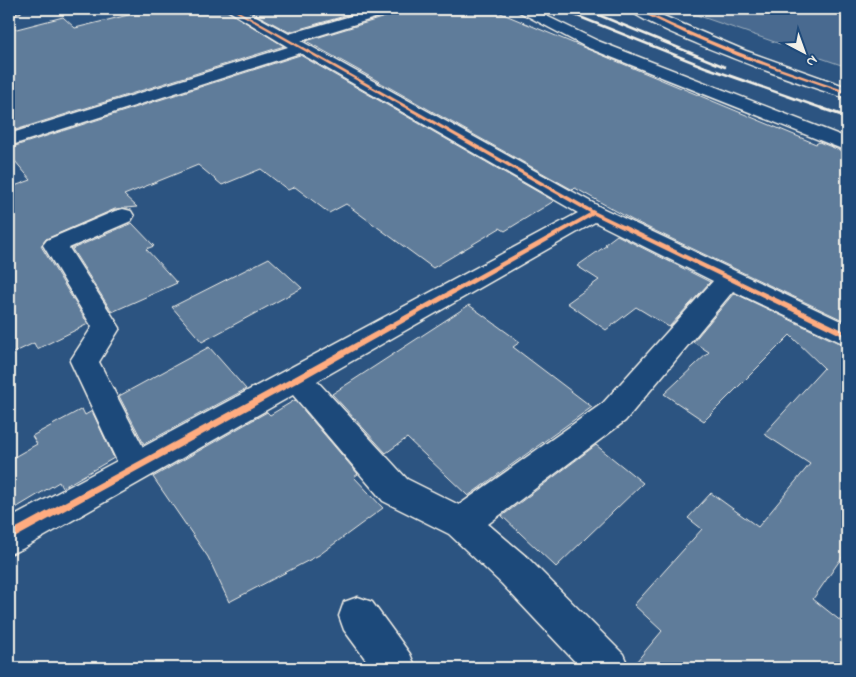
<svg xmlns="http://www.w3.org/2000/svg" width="856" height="677" font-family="'Indie Flower',sans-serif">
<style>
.green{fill:#496b90;stroke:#9eaebc}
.building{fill:#5e7b9a;stroke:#f4f1e8}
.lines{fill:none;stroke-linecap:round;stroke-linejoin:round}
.minor-casing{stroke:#f4f1e8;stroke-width:3}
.major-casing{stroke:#f4f1e8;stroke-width:3}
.minor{fill:#1f4a7a;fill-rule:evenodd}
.major{fill:#1f4a7a;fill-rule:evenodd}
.rail-far1{stroke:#f4f1e8;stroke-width:2.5}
.rail{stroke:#f4f1e8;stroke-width:3}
.cycleway-casing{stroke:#1f4a7a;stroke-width:3}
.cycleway{fill:#ffac80;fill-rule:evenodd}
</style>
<rect width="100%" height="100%" fill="#2c5481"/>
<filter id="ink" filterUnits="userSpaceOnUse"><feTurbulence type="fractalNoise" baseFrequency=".02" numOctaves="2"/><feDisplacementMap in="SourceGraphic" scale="10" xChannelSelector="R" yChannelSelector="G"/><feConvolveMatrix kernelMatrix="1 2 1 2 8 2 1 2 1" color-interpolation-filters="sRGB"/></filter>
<g filter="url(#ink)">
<path class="green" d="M 679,9 L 847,9 L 847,67 Z"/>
<g class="building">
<path d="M 153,9 L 224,9 L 284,46 L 9,132 L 9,31 L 63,17 L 75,28 Z"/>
<path d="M 246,9 L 369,9 L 289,32 Z"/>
<path d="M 398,9 L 491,9 L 816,144 L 819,142 L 847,153 L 847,322 L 632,220 L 575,188 L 573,190 L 306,41 L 395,14 Z"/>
<path d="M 300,55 L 554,201 L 505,231 L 500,228 L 433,268 L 346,204 L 329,213 L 295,187 L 288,190 L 261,169 L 222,185 L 198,165 L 124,195 L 137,207 L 115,209 L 46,239 L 41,246 L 88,324 L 37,349 L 34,343 L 9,355 L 9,188 L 31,180 L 9,154 L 9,148 Z"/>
<path d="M 132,223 L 154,246 L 146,249 L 177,283 L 112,312 L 72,249 Z"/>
<path d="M 617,235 L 710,282 L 669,327 L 636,307 L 606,330 L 567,303 L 599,280 L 577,266 L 607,245 L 605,244 Z"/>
<path d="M 269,258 L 302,288 L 202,342 L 172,307 Z"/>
<path d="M 734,293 L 847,347 L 847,550 L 813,599 L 847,626 L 847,668 L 631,668 L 662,631 L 634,605 L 702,529 L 688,518 L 711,493 L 758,527 L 810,464 L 764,434 L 824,368 L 790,335 L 704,421 L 664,394 L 709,352 L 693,342 Z"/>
<path d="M 469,305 L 520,342 L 513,347 L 592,407 L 468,496 L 407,438 L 386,453 L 332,394 Z"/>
<path d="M 209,347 L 246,389 L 144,444 L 119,396 Z"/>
<path d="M 295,400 L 358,474 L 354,477 L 383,508 L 319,555 L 229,602 L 208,557 L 153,477 L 267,412 L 270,415 Z"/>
<path d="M 82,409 L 85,415 L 92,411 L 114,458 L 62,488 L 59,482 L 9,512 L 9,460 L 37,444 L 32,436 Z"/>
<path d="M 596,445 L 643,483 L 556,567 L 502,516 Z"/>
</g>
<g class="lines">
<defs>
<g id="minor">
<path d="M 9,9 L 22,9 L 20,12 L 9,14 Z"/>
<path d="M 226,9 L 243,9 L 289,34 L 375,9 L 396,9 L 394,12 L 301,41 L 602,208 L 847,324 L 847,345 L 733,291 L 625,421 L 488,524 L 528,558 L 623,654 L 629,668 L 581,668 L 502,584 L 449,534 L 383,501 L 293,395 L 22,549 L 9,554 L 9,519 L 117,461 L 70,361 L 92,327 L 43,245 L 47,240 L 115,211 L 123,209 L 131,211 L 134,216 L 131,221 L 69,248 L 120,328 L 99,362 L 143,447 L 578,213 L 300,53 L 9,146 L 9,134 L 288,47 ZM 595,222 L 713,281 L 603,403 L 459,505 L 407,479 L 317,381 Z"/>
<path d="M 514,9 L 532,9 L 598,41 L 847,138 L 847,151 L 586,47 Z"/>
<path d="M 358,597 L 372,602 L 410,654 L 416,668 L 372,668 L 344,630 L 339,616 L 344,602 Z"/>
</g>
<path id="major" d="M 629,9 L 647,9 L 746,51 L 847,87 L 847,98 C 819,92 641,26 629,9 Z"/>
</defs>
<use href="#minor" class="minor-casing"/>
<use href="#major" class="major-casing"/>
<use href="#minor" class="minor"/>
<use href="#major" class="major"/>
<g class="rail-far1">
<path d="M 560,9 L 705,67 L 824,109"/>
<path d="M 584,9 L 725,67"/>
</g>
<path class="rail" d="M 821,108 L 847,117"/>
<defs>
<g id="cycleway">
<path d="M 231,9 L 235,9 L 596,212 L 847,332 L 847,338 L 594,215 L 300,381 L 9,541 L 9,532 L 294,377 L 590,213 Z"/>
<path d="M 634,9 L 639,9 C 706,41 776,68 847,91 L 847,94 L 738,56 L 686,34 Z"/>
</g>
</defs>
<use href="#cycleway" class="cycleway-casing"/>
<use href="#cycleway" class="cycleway"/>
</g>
</g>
<rect width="856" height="677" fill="none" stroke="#1f4a7a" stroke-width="30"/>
<rect x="15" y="15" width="826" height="647" fill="none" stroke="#f4f1e8" stroke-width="2" filter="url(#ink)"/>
<g transform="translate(804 52) rotate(139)" stroke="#1f4a7a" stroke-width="4" paint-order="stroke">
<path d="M0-4L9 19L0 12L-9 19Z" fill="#f4f1e8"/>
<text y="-8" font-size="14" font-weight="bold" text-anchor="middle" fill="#f4f1e8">N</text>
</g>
</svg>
